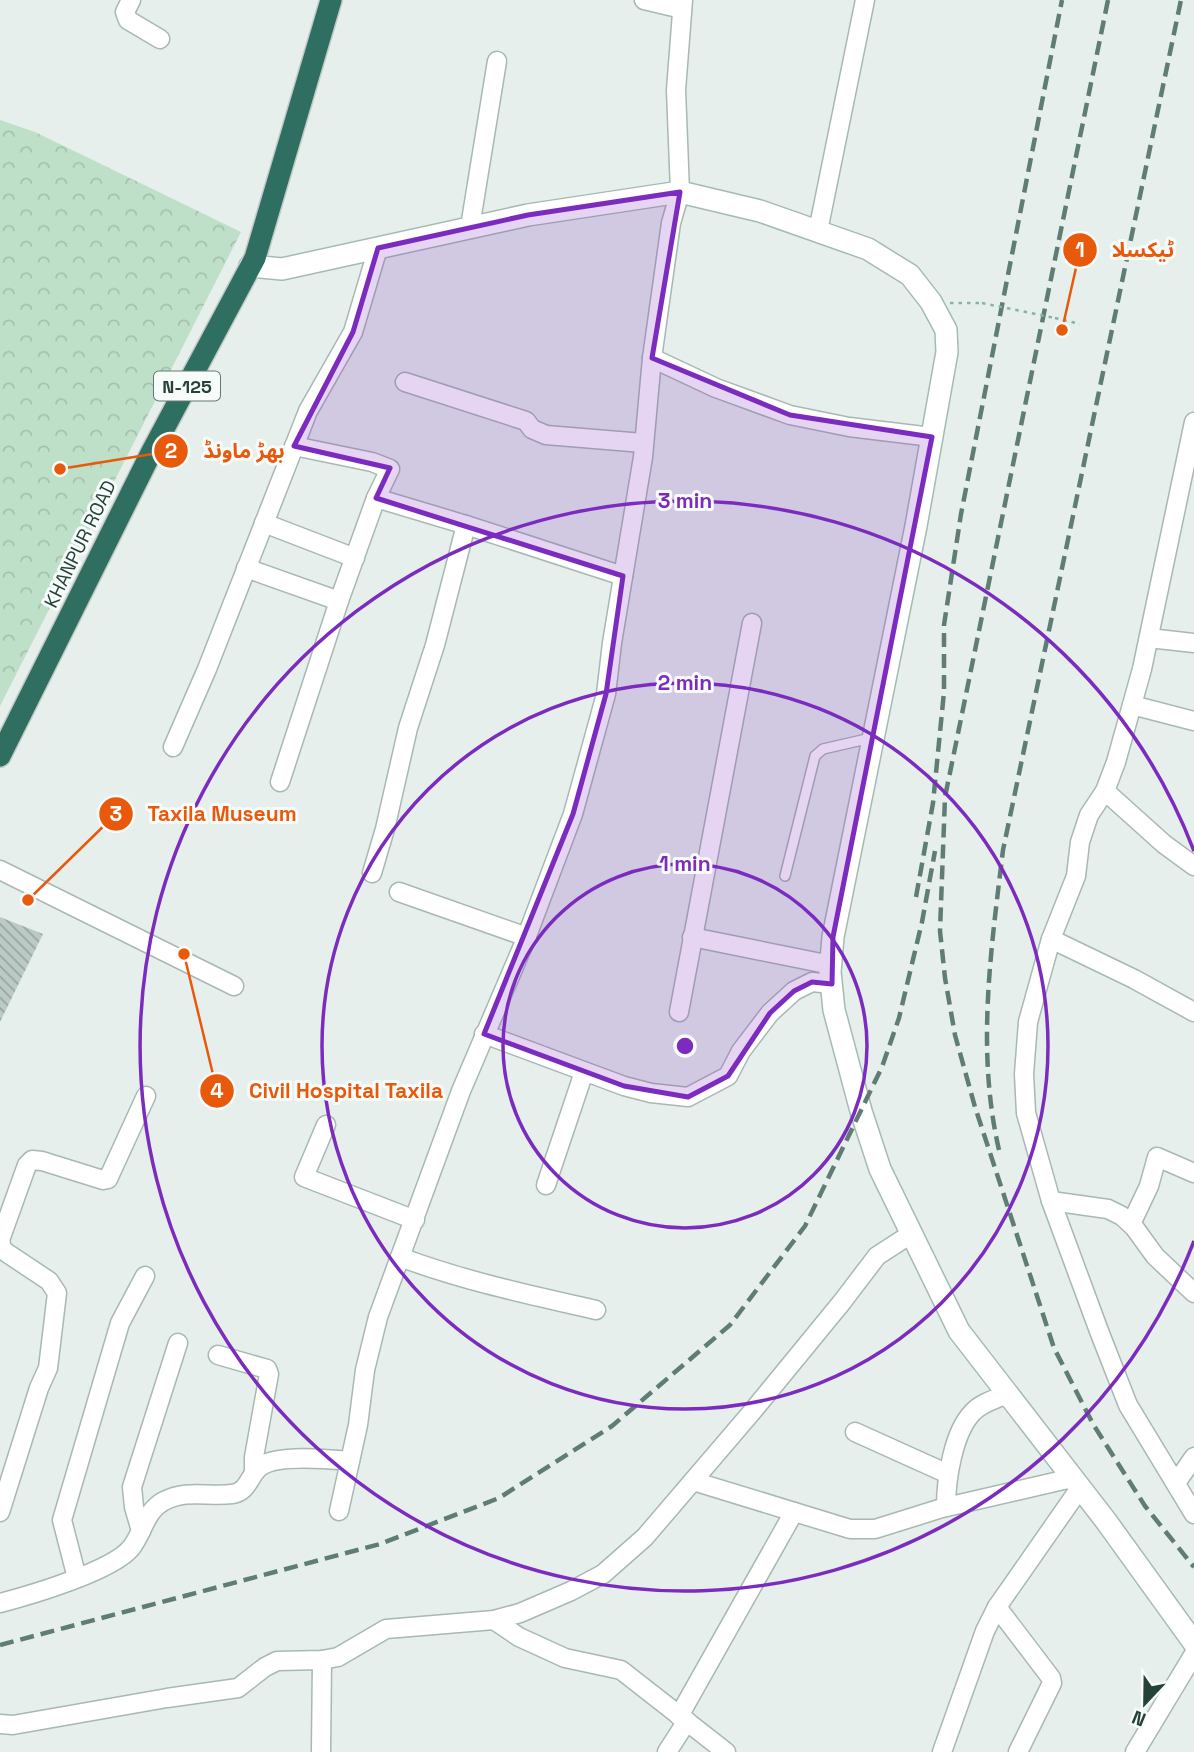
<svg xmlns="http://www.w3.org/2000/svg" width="1194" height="1752" font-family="'Space Grotesk','Noto Sans Arabic',sans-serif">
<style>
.park{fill:url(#park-crowns)}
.building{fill:url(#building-back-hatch)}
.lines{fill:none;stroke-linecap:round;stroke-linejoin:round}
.lane-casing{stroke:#a8b8b2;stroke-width:12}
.street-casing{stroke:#a8b8b2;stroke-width:21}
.secondary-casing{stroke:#a4bbb3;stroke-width:24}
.highway-casing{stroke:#c2cac8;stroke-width:24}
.path{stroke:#86b3a5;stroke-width:2.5;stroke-dasharray:3.5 5;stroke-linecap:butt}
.lane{stroke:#fff;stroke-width:9}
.street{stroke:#fff;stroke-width:18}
.secondary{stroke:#fff;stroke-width:21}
.highway{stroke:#2f6f62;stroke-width:21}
.rail{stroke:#5f7d75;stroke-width:4.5;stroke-dasharray:14 7;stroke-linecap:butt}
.path-bridge{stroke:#86b3a5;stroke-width:2.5;stroke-dasharray:3.5 5;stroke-linecap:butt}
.marked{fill:#7b2cbf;fill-opacity:0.2;stroke:#7b2cbf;stroke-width:5;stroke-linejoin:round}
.ring{fill:none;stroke:#7b2cbf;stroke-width:3.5}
.labels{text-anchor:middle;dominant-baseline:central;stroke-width:6;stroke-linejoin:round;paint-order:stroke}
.shield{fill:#f7fbf9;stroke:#637a73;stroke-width:2}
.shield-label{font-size:18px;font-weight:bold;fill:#24423a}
.street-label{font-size:19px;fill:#24423a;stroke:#f7fbf9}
.centre{fill:#7b2cbf;stroke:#f7fbf9;stroke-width:3.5}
.ring-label{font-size:21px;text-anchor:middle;font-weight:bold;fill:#7b2cbf;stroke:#f7fbf9;stroke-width:6;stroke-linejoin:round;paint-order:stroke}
.leader{fill:none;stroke:#e8590c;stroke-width:2.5}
.callout-dot{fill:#e8590c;stroke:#f7fbf9;stroke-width:2.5}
.mark-label{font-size:21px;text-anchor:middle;font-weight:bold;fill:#fff}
.callout-label{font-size:21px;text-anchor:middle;font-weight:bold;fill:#e8590c;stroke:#f7fbf9;stroke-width:6;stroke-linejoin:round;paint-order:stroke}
</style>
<defs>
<pattern id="park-crowns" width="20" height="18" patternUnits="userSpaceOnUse" patternTransform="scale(1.75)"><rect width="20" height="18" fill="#bfe0c8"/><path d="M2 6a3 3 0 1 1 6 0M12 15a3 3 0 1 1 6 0" fill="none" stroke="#a4c1ad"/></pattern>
<pattern id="building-back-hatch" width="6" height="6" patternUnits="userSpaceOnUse" patternTransform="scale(1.75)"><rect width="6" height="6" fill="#bbcac4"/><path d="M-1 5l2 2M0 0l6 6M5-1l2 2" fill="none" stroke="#98a6a0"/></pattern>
</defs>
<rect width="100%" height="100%" fill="#e6efeb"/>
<path class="park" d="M 0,120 L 35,132 L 241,232 L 0,706 Z"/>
<path class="building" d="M 0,917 L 43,934 L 0,1022 Z"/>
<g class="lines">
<defs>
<path id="lane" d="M 785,876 L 815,756 L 823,749 L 871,738"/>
<g id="street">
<path d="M 131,0 L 125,12 L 128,20 L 160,39"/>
<path d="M 644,0 L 682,9"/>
<path d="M 470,227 L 497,61"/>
<path d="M 818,231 L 865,0"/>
<path d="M 652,358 L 716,388 L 790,415 L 849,427 L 932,437"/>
<path d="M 405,382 L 526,421 L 532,429 L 546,435 L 643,443"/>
<path d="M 1194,422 L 1142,669 L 1116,762 L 1105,791 L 1089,815 L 1080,842 L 1076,876 L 1051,939 L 1028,1022 L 1024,1074 L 1026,1113 L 1051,1201 L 1099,1331 L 1128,1405 L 1194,1514"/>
<path d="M 376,498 L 466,525 L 623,576"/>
<path d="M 264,523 L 355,558"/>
<path d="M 246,568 L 339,601"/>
<path d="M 1149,638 L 1194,643"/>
<path d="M 1132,705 L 1194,721"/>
<path d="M 173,747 L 207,669 L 308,411 L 353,332 L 378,248"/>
<path d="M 280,782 L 339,601 L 376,498 L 390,469 L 372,462 L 294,446"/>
<path d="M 1105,791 L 1164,844 L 1194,866"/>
<path d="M 0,870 L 234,986"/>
<path d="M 372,873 L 385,829 L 408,728 L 435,645 L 466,525"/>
<path d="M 399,892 L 527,937"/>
<path d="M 692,937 L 831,965"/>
<path d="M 1051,939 L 1134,979 L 1194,1012"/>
<path d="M 679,1012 L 752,623"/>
<path d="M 484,1034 L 624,1086 L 651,1093 L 688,1097 L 728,1076 L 741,1051 L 770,1013 L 794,991 L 812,982 L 832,984"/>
<path d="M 326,1125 L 304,1177 L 415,1220"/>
<path d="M 546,1185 L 584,1072"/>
<path d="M 1051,1201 L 1108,1209 L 1122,1216 L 1134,1227 L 1155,1256 L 1194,1293"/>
<path d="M 1131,1224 L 1149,1186 L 1157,1157 L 1194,1173"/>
<path d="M 400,1257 C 464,1281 530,1295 596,1310"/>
<path d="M 218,1355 L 267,1369 L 269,1374 L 254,1457 L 254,1472"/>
<path d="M 855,1432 L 948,1474"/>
<path d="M 693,1481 L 850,1529 L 875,1529 L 942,1508 L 1072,1478"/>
<path d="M 1176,1483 L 1194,1457"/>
<path d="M 946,1507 C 946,1480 953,1432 973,1412 C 981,1403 996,1399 1007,1394"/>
<path d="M 339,1511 L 358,1425 L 365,1370 L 378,1317 L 461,1091 L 525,941 L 573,814 L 606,694 L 612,643 L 643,457 L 652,358 L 671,223 L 680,192 L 676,90 L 683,0"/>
<path d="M 0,1512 L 39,1388 L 48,1368 L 57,1293 L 49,1281 L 7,1253 L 2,1249 L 0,1240 L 27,1165 L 32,1160 L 42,1161 L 103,1180 L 108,1179 L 146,1096"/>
<path d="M 141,1531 L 134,1507 L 132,1487 L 178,1343"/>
<path d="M 77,1578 L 62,1520 L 120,1323 L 145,1276"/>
<path d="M 0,1603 C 31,1595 112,1571 131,1548 C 143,1533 145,1511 164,1501 C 187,1489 208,1497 232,1494 C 249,1492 249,1474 261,1466 C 279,1454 328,1459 350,1461"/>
<path d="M 997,1607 L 1051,1678 L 1052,1683 L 1018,1752"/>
<path d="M 494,1620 L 519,1637 L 565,1658 L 621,1670 L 726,1752"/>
<path d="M 679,1716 L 794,1512"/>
<path d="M 0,1724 L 13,1725 L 167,1698 L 238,1688 L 265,1667 L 277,1661 L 322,1660 L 338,1657 L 386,1629 L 494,1620 L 520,1613 L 571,1591 L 603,1574 L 645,1537 L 751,1413 L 842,1302 L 877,1256 L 911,1234"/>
<path d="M 321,1752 L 322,1660"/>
<path d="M 667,1752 L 687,1721"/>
<path d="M 942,1752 L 985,1631 L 997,1607 L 1080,1488"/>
<path d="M 1135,1752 L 1194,1654"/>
</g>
<path id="secondary" d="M 250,266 L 282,269 L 528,215 L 680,192 L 760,211 L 868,249 L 910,275 L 931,302 L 946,330 L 947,352 L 916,526 L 833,937 L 830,972 L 834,1010 L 861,1111 L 880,1169 L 959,1331 L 1106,1521 L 1194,1643"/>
<path id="highway" d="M 0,756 L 151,453 L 255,258 L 331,0"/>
</defs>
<use href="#lane" class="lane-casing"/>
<use href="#street" class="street-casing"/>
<use href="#secondary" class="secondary-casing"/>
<use href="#highway" class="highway-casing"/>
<g class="path">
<path d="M 950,303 L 982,303"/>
<path d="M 1055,318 L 1080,324"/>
</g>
<use href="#lane" class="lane"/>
<use href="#street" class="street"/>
<use href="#secondary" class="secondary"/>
<use href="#highway" class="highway"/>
<g class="rail">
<path d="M 1108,0 L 945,797 L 940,931 L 945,978 L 955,1035 L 975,1107 L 1054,1348 L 1093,1424 L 1145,1506 L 1194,1567"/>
<path d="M 916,897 L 933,803 L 944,692 L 944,625 L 961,514 L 1062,0"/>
<path d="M 999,1150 C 976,1050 991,950 1003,850 L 1181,0"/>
<path d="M 0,1645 L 380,1544 L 499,1498 L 612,1426 L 730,1325 L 805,1226 L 882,1067 L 899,1018 L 922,922 L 935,851"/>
</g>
<path class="path-bridge" d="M 982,303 L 1055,318"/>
</g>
<path class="marked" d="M 680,192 L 652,358 L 790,415 L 932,437 L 833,937 L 832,984 L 812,982 L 794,991 L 770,1013 L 728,1076 L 688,1097 L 624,1086 L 484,1034 L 573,814 L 606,694 L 623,576 L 376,498 L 390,468 L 294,446 L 353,332 L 378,248 L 528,215 Z"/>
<g class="ring">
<circle cx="685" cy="1046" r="182"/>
<circle cx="685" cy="1046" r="363"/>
<path d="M1194 1241A545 545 0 1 1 1194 851"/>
</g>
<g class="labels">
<rect class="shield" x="154" y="371.5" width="66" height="29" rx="5"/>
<g class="shield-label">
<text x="187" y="386">N-125</text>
</g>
<g class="street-label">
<text transform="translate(80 544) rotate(-64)">KHANPUR ROAD</text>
</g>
</g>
<circle cx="685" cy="1046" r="10" class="centre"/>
<g class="ring-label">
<text x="685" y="508">3 min</text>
<text x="685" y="690">2 min</text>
<text x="685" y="871">1 min</text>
</g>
<path class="leader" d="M1062 330L1080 250M60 469L171 451M28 900L116 814M184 954L217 1091"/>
<g class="callout-dot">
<circle cx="1062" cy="330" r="7"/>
<circle cx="60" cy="469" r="7"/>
<circle cx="28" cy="900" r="7"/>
<circle cx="184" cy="954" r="7"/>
<circle cx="1080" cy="250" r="18"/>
<circle cx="171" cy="451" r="18"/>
<circle cx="116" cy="814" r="18"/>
<circle cx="217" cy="1091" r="18"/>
</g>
<g class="mark-label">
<text x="1080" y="257">1</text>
<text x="171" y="458">2</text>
<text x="116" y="821">3</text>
<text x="217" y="1098">4</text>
</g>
<g class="callout-label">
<text x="1143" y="257">ٹیکسلا</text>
<text x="244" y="458">بھڑ ماونڈ</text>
<text x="222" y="821">Taxila Museum</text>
<text x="346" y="1098">Civil Hospital Taxila</text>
</g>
<g transform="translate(1145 1703) rotate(202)" stroke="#f7fbf9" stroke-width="5" paint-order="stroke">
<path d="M0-5L12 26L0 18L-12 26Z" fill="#24423a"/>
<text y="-10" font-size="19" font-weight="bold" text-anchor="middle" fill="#24423a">N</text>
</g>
</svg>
